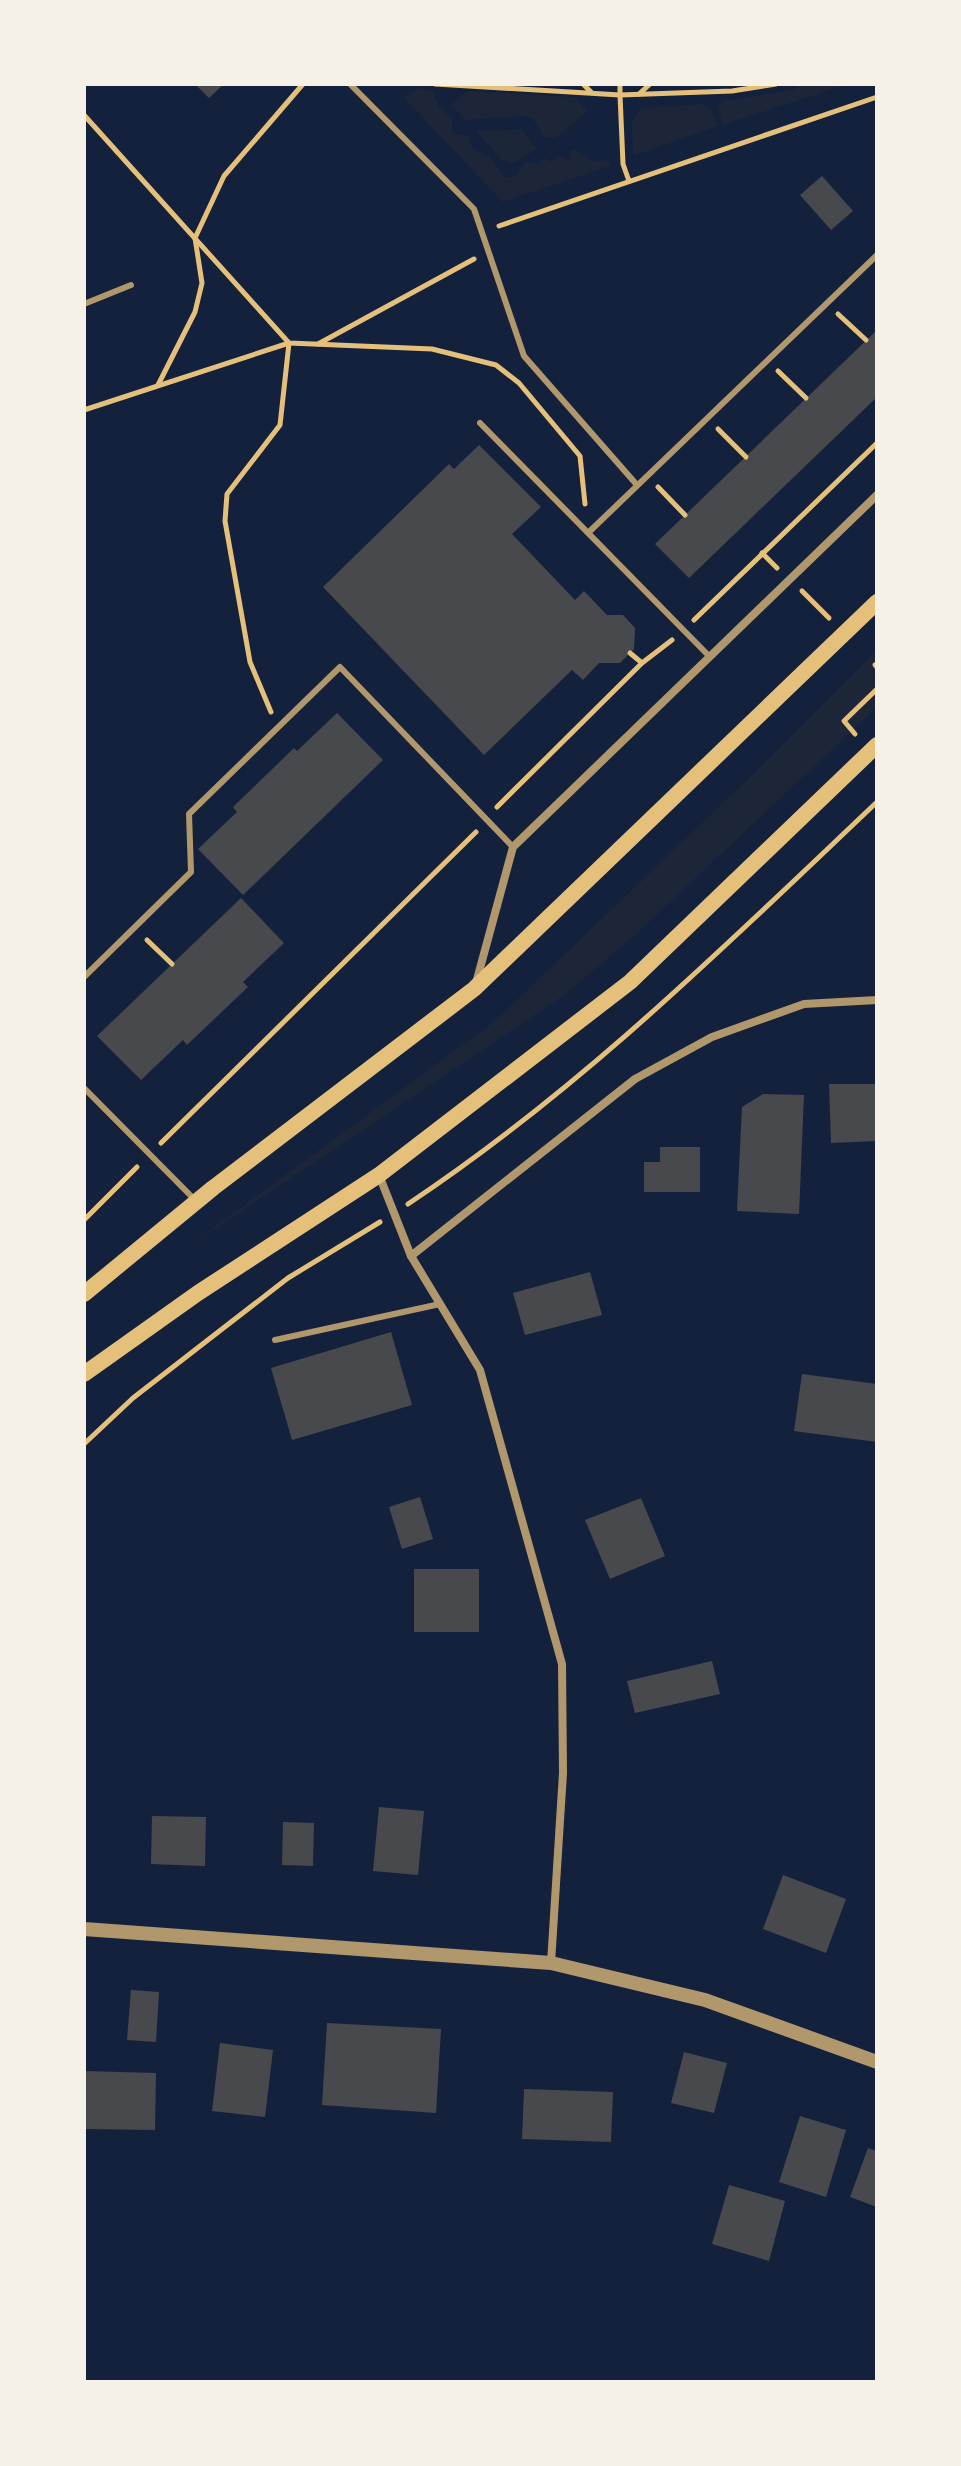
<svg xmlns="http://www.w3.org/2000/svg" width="961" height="2466" font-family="Ubuntu,sans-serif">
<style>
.green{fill:#1d2539}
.building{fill:#48494c}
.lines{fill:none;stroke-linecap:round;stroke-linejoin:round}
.path{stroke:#e5c07b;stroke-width:5}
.service{stroke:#b1986c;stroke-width:6}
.minor{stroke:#b1986c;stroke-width:8}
.tertiary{stroke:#b1986c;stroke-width:14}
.secondary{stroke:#e5c07b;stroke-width:16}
</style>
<rect width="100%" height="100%" fill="#14213d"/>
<g class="green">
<path d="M 801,84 L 848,84 L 723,125 L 718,109 L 722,101 L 793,90 Z"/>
<path d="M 420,88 L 433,91 L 438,106 L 452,120 L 452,133 L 469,136 L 471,146 L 490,158 L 506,178 L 515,176 L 526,162 L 538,164 L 544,158 L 552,162 L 558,155 L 570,161 L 571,151 L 576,150 L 590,161 L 607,160 L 611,166 L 503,202 L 404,98 Z"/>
<path d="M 467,91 L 574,97 L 587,111 L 556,138 L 544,137 L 533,119 L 526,116 L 465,120 L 451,105 Z"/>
<path d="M 703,104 L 710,108 L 718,126 L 633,156 L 632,120 L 642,108 Z"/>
<path d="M 521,129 L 537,149 L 511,164 L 502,160 L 476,131 Z"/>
<path d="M 877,650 L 877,707 L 634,936 L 563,996 L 186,1248 L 495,1021 L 746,781 Z"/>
</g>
<g class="building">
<path d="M 195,84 L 224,84 L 209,98 Z"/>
<path d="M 822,176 L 853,211 L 831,230 L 800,195 Z"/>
<path d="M 877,330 L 877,397 L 689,578 L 655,544 Z"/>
<path d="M 479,445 L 541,507 L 512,534 L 575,600 L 584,591 L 607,615 L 623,615 L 635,628 L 634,649 L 620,663 L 599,663 L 583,680 L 572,670 L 484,755 L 323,587 L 449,464 L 454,469 Z"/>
<path d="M 337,713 L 383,760 L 243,895 L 198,849 L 237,812 L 233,807 L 294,748 L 297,751 Z"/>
<path d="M 241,898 L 284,943 L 243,982 L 248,987 L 187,1045 L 183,1040 L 141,1080 L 97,1036 Z"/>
<path d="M 829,1084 L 877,1084 L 877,1141 L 831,1143 Z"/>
<path d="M 763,1094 L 804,1095 L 799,1214 L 737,1211 L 742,1107 Z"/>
<path d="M 660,1147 L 700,1147 L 700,1192 L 644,1192 L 644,1162 L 660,1162 Z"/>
<path d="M 590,1272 L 602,1315 L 525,1335 L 513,1293 Z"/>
<path d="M 391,1332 L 412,1405 L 292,1440 L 271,1368 Z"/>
<path d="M 802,1374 L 877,1384 L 877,1442 L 794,1431 Z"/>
<path d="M 420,1497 L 433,1539 L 402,1549 L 389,1507 Z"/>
<path d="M 641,1498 L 665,1556 L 610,1579 L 585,1520 Z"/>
<rect x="414" y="1569" width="65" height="63"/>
<path d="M 712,1661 L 720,1694 L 635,1713 L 627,1681 Z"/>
<path d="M 379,1807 L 424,1811 L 418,1875 L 373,1871 Z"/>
<path d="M 152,1816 L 206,1817 L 205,1866 L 151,1864 Z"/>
<path d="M 283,1822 L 314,1823 L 313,1866 L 282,1865 Z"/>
<path d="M 783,1875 L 846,1899 L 826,1953 L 763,1929 Z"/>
<path d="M 131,1990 L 159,1992 L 156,2042 L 127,2040 Z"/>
<path d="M 327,2023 L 441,2029 L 436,2113 L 322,2105 Z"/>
<path d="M 220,2043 L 273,2050 L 265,2117 L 212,2111 Z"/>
<path d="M 684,2052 L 727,2063 L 714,2113 L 671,2103 Z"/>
<path d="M 84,2071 L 156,2073 L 155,2130 L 84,2129 Z"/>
<path d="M 524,2089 L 613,2092 L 611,2142 L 522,2139 Z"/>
<path d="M 800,2116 L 846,2130 L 826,2197 L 779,2182 Z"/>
<path d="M 868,2148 L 877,2151 L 877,2207 L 850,2197 Z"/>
<path d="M 729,2185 L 785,2201 L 769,2261 L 712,2244 Z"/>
</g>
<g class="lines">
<g class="path">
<path d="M 435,84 L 620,95 L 620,84"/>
<path d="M 583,84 L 591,92"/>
<path d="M 639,94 L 650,84"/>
<path d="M 84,115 L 289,343 L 432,349 L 496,365 L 519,383 L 580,456 L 585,504"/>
<path d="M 629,181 L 623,164 L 620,95 L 732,91 L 776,84"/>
<path d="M 499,226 L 877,97"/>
<path d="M 838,314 L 866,340"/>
<path d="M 318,344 L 474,259"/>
<path d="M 778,371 L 806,398"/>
<path d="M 158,385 L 195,312 L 202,283 L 195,238 L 224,176 L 303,84"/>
<path d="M 84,410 L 289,343 L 280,425 L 227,494 L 225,521 L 250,662 L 271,712"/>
<path d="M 718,429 L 746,457"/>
<path d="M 658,487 L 685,515"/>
<path d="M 762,553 L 777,568"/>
<path d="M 802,591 L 829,618"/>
<path d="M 694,620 L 877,443"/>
<path d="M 630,653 L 642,663"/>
<path d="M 875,665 L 877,667"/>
<path d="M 855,734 L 844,721 L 877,689"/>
<path d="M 497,807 L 642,663 L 672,640"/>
<path d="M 147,940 L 172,964"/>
<path d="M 161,1143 L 476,832"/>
<path d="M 408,1204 C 581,1089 727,944 877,802"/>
<path d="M 84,1220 L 137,1167"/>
<path d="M 84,1444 L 133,1398 L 288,1278 L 380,1222"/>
</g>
<g class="service">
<path d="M 350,84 L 474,209 L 524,356 L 637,485"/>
<path d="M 84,304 L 131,285"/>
<path d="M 480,423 L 709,656"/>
<path d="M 588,533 L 877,255"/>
<path d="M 84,977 L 191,872 L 189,814 L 340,667 L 513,847"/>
<path d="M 84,1088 L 195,1200"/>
<path d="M 275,1340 L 440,1304"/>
</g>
<g class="minor">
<path d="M 476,983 L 513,847 L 877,495"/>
<path d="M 379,1175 L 411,1256 L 480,1370 L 562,1664 L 563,1773 L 551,1963"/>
<path d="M 411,1256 L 635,1079 L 712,1037 L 804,1004 L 877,1000"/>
</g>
<path class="tertiary" d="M 84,1929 L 551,1963 L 705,2000 L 877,2062"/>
<g class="secondary">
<path d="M 84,1294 L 213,1188 L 474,989 L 877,602"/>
<path d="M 84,1374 L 198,1293 L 379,1175 L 630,982 L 877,745"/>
</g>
</g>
<rect width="961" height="2466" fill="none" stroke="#f6f1e7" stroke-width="172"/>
</svg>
